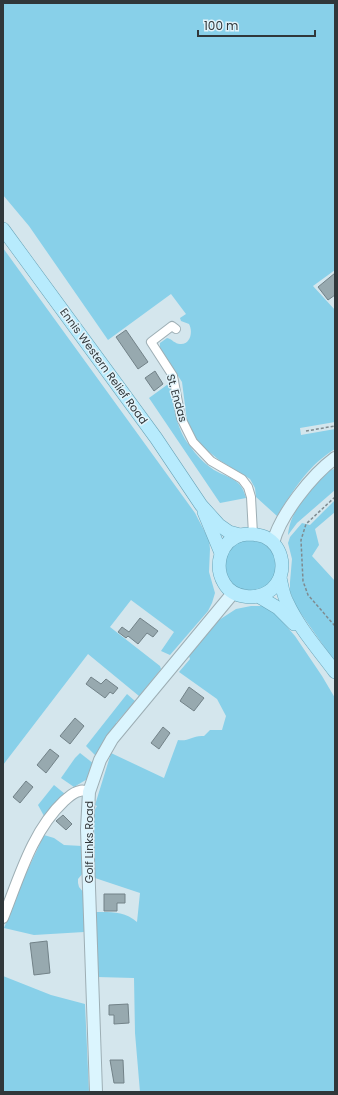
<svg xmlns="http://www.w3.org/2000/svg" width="338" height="1095" font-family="Poppins,sans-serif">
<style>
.green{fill:#88d0e9}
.building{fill:#97a9af;stroke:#728288}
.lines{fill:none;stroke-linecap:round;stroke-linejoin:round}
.minor-casing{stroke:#9daeb4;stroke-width:10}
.tertiary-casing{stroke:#9daeb4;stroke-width:12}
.secondary-casing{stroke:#9daeb4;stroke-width:14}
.primary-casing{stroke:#69a4b8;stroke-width:14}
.path{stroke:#7f8b90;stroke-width:1.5;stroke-dasharray:3 2;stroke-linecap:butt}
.minor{stroke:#fff;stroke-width:8}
.tertiary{stroke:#fff;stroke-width:10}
.secondary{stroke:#dbf5fe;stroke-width:12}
.primary{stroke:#b7ebfd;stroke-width:13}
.labels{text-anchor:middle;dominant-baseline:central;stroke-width:3;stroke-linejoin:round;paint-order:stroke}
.street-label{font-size:11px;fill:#30373a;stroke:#e1f3fa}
</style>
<rect width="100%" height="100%" fill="#d4e6ed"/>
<g class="green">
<path d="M 3,3 L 335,3 L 335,270 L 313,286 L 335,310 L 335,422 L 300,428 L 301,435 L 335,429 L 335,449 C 307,466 294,490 277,516 L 256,497 L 255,488 L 250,479 L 219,460 L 208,451 L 196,439 L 187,421 L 182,382 L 160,348 L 160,343 L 167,338 C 172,339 175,344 180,344 C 191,345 193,331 189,324 L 181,321 L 180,318 L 186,314 L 171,294 L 108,340 L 29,226 L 3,195 Z"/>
<path d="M 3,248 L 195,513 L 209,540 L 210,549 L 209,572 L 215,593 L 212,603 L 208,611 L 170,655 L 161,651 L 174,632 L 131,600 L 110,627 L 160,666 L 161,669 L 139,696 L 88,654 L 3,765 Z"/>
<path d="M 171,382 C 174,404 175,428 190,446 C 196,455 205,464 214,470 C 230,479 241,478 246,498 L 220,503 L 149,398 Z"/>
<path d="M 335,469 L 335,490 L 297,523 L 288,535 C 290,509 312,488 329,470 Z"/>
<path d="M 335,500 L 335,512 L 315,529 L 319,545 L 312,556 L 335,581 L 335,662 L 297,608 L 290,592 L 290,582 L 292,559 L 288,543 L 290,537 L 302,523 L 310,525 Z"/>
<path d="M 246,537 L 264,540 L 276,555 L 276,575 L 264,590 L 243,593 L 225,579 C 223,551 222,551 246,537 Z"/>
<path d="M 251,606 L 265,606 L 273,611 L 295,636 L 322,676 L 335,698 L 335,1092 L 140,1092 L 135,1033 L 134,978 L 97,977 L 95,912 C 110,912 125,911 137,922 L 140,893 L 95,878 L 94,811 L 97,806 L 95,805 L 111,753 L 164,778 L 178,740 C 189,742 192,735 204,736 L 210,730 L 222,730 L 226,716 L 217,699 L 179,672 L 190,659 L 189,656 L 191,653 L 219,620 L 236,609 Z"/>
<path d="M 127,694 L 135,701 L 116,723 L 118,725 L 97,757 L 86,746 Z"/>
<path d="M 80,753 L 94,764 L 89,778 L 74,787 L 61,778 L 75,758 Z"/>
<path d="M 54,785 L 65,794 L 53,805 L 44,816 L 38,805 Z"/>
<path d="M 44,835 L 54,838 L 64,845 L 82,846 L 83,873 L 78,879 L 78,883 L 79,887 L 84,893 L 84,932 L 34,935 L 4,928 L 22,882 Z"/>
<path d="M 3,976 L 51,995 L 85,1004 L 89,1092 L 3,1092 Z"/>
</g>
<g class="building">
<path d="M 335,273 L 335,295 L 328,300 L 318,287 Z"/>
<path d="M 126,330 L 148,362 L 138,369 L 116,337 Z"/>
<path d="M 155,371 L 163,384 L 154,391 L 145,378 Z"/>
<path d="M 140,618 L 158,631 L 153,637 L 147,633 L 138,644 L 128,636 L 126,638 L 118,632 L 122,627 L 129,632 Z"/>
<path d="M 91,677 L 101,684 L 106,679 L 118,688 L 113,694 L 110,692 L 105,698 L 86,684 Z"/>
<path d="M 189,687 L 204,698 L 194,711 L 180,701 Z"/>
<path d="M 75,718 L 84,726 L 70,744 L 60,736 Z"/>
<path d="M 163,727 L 170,733 L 159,749 L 151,743 Z"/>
<path d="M 50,749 L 59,756 L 46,773 L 37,765 Z"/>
<path d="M 26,781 L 33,787 L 20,803 L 13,797 Z"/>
<path d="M 63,815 L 72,824 L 66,830 L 56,821 Z"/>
<path d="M 104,894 L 125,894 L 125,903 L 117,903 L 117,911 L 104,911 Z"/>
<path d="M 47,941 L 50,973 L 34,975 L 30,943 Z"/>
<path d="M 128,1004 L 129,1023 L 114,1024 L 114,1015 L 109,1015 L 109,1005 Z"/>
<path d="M 110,1060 L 123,1060 L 124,1083 L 114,1083 Z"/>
</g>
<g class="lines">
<defs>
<path id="minor" d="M 176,329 L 172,326 L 151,342 L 173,376 L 181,418 L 193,442 L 211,461 L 242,479 L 248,487 L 251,497 L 253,534"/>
<path id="tertiary" d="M 3,918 C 19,878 32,831 64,801 C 69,797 73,792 80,791 C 82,790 86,791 89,792"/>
<g id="secondary">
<path d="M 273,543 C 280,515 312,475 335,458"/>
<path d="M 96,1092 L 87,829 L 89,792 L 100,760 L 112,739 L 233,593"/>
</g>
<g id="primary">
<path d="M 3,229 L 156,438 L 201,505 L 219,525 L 229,532 L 240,535"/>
<path d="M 204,512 L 221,553"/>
<path d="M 253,534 C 256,535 261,535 265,537 C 284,546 288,574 272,589 C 258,601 233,599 224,583 C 214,566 220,541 241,535 C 244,534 249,534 253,534 Z"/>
<path d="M 280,578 C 282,586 283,595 287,602 C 299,628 318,649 335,672"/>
<path d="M 258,596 L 278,608 L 294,624"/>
</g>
</defs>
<use href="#minor" class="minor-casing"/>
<use href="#tertiary" class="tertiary-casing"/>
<use href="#secondary" class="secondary-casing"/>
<use href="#primary" class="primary-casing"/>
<g class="path">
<path d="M 306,431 L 335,426"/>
<path d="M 335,497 L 306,524 L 301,540 L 303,581 L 308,595 L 335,626"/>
</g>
<use href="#minor" class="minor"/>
<use href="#tertiary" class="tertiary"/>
<use href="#secondary" class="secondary"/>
<use href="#primary" class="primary"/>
</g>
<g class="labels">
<g class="street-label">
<text transform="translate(104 366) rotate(54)">Ennis Western Relief Road</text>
<text transform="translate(177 398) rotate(74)">St. Endas</text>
<text transform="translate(89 842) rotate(-90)">Golf Links Road</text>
</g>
</g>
<rect width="338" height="1095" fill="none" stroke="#30373a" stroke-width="8"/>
<path d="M198 30v6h117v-6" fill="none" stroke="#30373a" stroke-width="2"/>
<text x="204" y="30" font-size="12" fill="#30373a" stroke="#e1f3fa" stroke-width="3" paint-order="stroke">100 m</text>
</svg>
